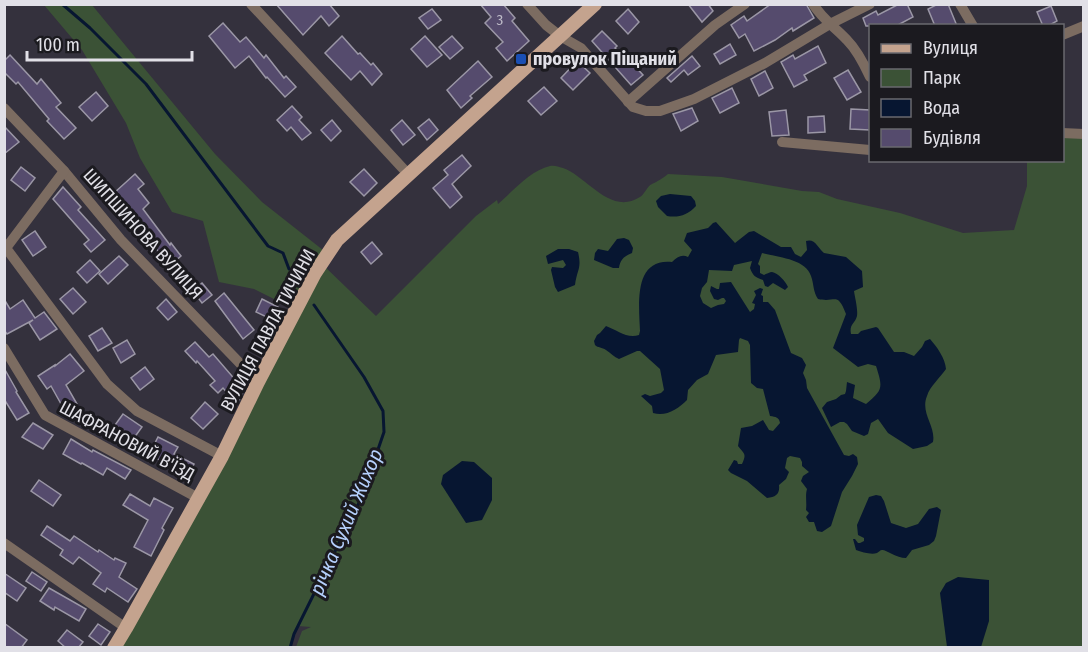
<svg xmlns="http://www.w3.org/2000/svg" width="1088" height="652" font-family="'Fira Sans Condensed',sans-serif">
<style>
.green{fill:#3b5236}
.water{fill:#071631}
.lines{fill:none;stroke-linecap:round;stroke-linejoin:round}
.stream{stroke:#071631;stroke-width:3}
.building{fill:#554b6d;stroke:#9b97a6;stroke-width:1.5}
.minor{stroke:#7c6c61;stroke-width:10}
.major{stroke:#c4a38e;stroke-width:14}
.transit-dot{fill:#1a4fb4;stroke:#1b1a1f;stroke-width:2}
.labels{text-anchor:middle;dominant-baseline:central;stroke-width:6;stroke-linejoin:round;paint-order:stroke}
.number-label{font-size:15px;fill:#bebbc8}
.poi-label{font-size:18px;font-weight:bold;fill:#e1e0e7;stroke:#1b1a1f;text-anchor:start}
.street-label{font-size:18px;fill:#e1e0e7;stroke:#1b1a1f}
.water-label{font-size:20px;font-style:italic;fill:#b5d0fd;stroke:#1b1a1f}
</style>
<rect width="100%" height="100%" fill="#34313d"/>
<path class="green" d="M 44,5 L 92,5 L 215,154 L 262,202 L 328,254 L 322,264 L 376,316 L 476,216 L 497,200 L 498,204 C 513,191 531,170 550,166 C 555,165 558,167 563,168 C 588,177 610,216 640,197 C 645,194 647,186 652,184 C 658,181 662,179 668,174 L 722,177 L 802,191 L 819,192 L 837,199 L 900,213 L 963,233 L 1014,230 L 1027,186 L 1027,161 L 1062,160 L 1063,137 L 1083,137 L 1083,647 L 296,647 L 302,631 L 311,627 L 298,626 L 290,647 L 114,647 L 294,305 L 288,306 L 254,289 L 219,282 L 203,221 L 172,212 L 140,158 L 126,123 L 82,50 Z"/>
<g class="water">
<path d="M 670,194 L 691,196 L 695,201 L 696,206 C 688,215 678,218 667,216 L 658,207 L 656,201 L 661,196 Z"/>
<path d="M 716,222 L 735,243 L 749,232 L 754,231 L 781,247 L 791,247 L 795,254 L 801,257 L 807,250 L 806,241 C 815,238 818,248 824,253 L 846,257 L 862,271 L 863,287 L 854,291 C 855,298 858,309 857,316 C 855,324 849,324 851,334 L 858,334 L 861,331 L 876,327 L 878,328 L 894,352 L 904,352 L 914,356 L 922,347 L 925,341 L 930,339 C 937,347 945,358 946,369 C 940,378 930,386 927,396 C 920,413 936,426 933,442 L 927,446 L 913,449 L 888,433 L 878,419 L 871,423 L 868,434 L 864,436 L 852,431 L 847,424 L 844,422 L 840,422 L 831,427 L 822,408 L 827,402 L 836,399 L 841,395 L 845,394 L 846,391 L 847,382 L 855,385 L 853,398 L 866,404 C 883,390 883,388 876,366 L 868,364 L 858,367 L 833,348 L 846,314 C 837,291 836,303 818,299 C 813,292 814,284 811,276 C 806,259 777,257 762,253 L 758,264 L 760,266 L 760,273 L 764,275 C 766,274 770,272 772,272 C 778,273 786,282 788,287 L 785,290 L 773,283 L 768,287 L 765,286 L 763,280 C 755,277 753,276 750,268 L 752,261 L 734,265 L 732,271 L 709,270 L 707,282 L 702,288 L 700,296 L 703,303 L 711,308 L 718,305 L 724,304 L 726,301 L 724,298 L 722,298 L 718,300 L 714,299 L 710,291 L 711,286 L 717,289 L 719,289 L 720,283 L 731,282 L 750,312 L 754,309 L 755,304 L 752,303 L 756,295 L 754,291 L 760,288 L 763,289 L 761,295 L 763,296 L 763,302 L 768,302 L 775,310 L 791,353 L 802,358 L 806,365 L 803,373 L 806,380 L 807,388 L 844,455 L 849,456 L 853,454 L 857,457 L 858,464 L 852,476 L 842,492 L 831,526 L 822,532 L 817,531 L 814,522 L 809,522 L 806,517 L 809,513 L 806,510 C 807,502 805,496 807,489 L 801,481 L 803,476 L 809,472 L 802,466 L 802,462 L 800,458 L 790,456 L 787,458 L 785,468 L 789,472 L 786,479 L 779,485 C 780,494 776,497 767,498 L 747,481 L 731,473 L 728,470 L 734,460 L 737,461 L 738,464 L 742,464 C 747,453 744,454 738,446 L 741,428 L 752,426 L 763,420 L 769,430 L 773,431 L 780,423 C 779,417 776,417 770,416 L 763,389 L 757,388 L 751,383 L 750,345 L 748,341 L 740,338 L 739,340 L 738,352 L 716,355 L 708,374 L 697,380 L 688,390 L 687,400 C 678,409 666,417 653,413 L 652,406 L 641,396 L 645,394 L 650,396 L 661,393 L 664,390 L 660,369 L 640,351 L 637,351 L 619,359 C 614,357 611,353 606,350 C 602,347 598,348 595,345 L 594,341 L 597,335 L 600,333 L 606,326 C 617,330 627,339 639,335 L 640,331 C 639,305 633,258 672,262 C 677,257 682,254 688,257 L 692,250 L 684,241 L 687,233 L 708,228 L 713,223 Z"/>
<path d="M 624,238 L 629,240 L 633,248 L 632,253 C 624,256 620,260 619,268 L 613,268 L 594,260 L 595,253 L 598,249 L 608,251 L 617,239 Z"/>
<path d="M 558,249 L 569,249 L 578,252 C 582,269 577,269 575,285 L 558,292 L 555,287 L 551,270 L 552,267 L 563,268 L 566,265 L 563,260 L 548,264 L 546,256 Z"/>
<path d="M 462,461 L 474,462 L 492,478 L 492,500 L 482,520 L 466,523 L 441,484 L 443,475 Z"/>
<path d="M 876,495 L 881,496 L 884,501 L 891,523 L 906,528 L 918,524 L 929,509 L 937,507 L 941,510 L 936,536 L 934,541 L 929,545 L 912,550 L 906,558 C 896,558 885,549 882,550 C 880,550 879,552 877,553 C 871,555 862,552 856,550 L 853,539 L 855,539 L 858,543 L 860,543 L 864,541 L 864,538 L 858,535 L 857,525 L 869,497 Z"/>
<path d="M 958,577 L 989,580 L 989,621 L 981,647 L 947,647 L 940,593 L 946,583 Z"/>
</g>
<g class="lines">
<g class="stream">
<path d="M 62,4 L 90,28 L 146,84 L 268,246 L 283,253 L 289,269"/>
<path d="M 290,648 L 294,634 L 361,499 L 384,432 L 383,411 L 364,377 L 314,305"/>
</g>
</g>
<g class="building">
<path d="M 276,4 L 329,4 L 339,16 L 329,26 L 321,16 L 303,35 Z"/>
<path d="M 480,4 L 503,4 L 515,18 L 512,21 L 529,41 L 507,61 L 496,48 L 503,42 L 485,23 L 491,17 Z"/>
<path d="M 688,4 L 708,4 L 713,11 L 702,22 Z"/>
<path d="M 771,4 L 806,4 L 814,18 L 793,31 L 792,28 L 775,40 L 754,51 L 745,34 L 739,38 L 731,25 L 744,16 L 747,21 Z"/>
<path d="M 899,4 L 907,4 L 913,17 L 896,26 L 866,26 L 863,18 L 876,11 L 878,15 Z"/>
<path d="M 938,4 L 948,4 L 957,26 L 935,26 L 928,9 Z"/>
<path d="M 1051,6 L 1057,21 L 1048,26 L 1043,26 L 1037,12 Z"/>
<path d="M 432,9 L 441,20 L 428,29 L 419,18 Z"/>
<path d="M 628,9 L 639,22 L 628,34 L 616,21 Z"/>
<path d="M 223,23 L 240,42 L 246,37 L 264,58 L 266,55 L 284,78 L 286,76 L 296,87 L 285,97 L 267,77 L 266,78 L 249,56 L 235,68 L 209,36 Z"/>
<path d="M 602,31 L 617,46 L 615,48 L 630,63 L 631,62 L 643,75 L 631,85 L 592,41 Z"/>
<path d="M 342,36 L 358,54 L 360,53 L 371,65 L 373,63 L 382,74 L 372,85 L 360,71 L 351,80 L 325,53 Z"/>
<path d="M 425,36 L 442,55 L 427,67 L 411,49 Z"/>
<path d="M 452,36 L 463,48 L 450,59 L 439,47 Z"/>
<path d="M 730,44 L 736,55 L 720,64 L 714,54 Z"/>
<path d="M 818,46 L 826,63 L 804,75 L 807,80 L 794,87 L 781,62 L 793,55 L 795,59 Z"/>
<path d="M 10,55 L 37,84 L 41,79 L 61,103 L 56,107 L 76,128 L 64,139 L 47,121 L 49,119 L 18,82 L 16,84 L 4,72 L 4,61 Z"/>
<path d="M 692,56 L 700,66 L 688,75 L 684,70 L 671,82 L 667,78 Z"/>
<path d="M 478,61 L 492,77 L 470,96 L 472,98 L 461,108 L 447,90 Z"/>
<path d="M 577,61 L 590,73 L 573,90 L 561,78 Z"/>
<path d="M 848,70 L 861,92 L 847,100 L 834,78 Z"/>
<path d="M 765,71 L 773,88 L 759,96 L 751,79 Z"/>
<path d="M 544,87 L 557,101 L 541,115 L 528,101 Z"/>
<path d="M 732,88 L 739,103 L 720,113 L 712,98 Z"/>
<path d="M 96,92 L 108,106 L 92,121 L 79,107 Z"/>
<path d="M 292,106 L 302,117 L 299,120 L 311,133 L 302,140 L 291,127 L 287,131 L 277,120 Z"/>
<path d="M 692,108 L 698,121 L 681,131 L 673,114 Z"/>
<path d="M 851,109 L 870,110 L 870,130 L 850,129 Z"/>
<path d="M 786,110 L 789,135 L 772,136 L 769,112 Z"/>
<path d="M 824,116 L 825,132 L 808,133 L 808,117 Z"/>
<path d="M 429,119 L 438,130 L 427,140 L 418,128 Z"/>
<path d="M 332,120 L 341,131 L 331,141 L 321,130 Z"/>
<path d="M 402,120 L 415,135 L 403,145 L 391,130 Z"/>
<path d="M 4,126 L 19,142 L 4,154 Z"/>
<path d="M 462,155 L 471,166 L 452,184 L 462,197 L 450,208 L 433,188 L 448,175 L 444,170 Z"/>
<path d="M 21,167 L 35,178 L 25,191 L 11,180 Z"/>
<path d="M 364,169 L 377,183 L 364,196 L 350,182 Z"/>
<path d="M 135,174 L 144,184 L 138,189 L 149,203 L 143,209 L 170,245 L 171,243 L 181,256 L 170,266 L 150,241 L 149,242 L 139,229 L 143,226 L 114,193 Z"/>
<path d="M 63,187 L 81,207 L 78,210 L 105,240 L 91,252 L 84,244 L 89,240 L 53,199 Z"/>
<path d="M 35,231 L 46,247 L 33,256 L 22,240 Z"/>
<path d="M 372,242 L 382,254 L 371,264 L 361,252 Z"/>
<path d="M 119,256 L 128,265 L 108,284 L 99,274 Z"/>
<path d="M 90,260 L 100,271 L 87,283 L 77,272 Z"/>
<path d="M 202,283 L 212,295 L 202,303 L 193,291 Z"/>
<path d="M 73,288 L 86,302 L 73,314 L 60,299 Z"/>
<path d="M 224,293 L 254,330 L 243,339 L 215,301 Z"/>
<path d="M 4,299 L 10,309 L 23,300 L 35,318 L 44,312 L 57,329 L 40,340 L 29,323 L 33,320 L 7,334 L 4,330 Z"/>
<path d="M 166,299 L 177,312 L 168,320 L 157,308 Z"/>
<path d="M 262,299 L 278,307 L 273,320 L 256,312 Z"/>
<path d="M 102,328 L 112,343 L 98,351 L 89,336 Z"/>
<path d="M 127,340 L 135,354 L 121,363 L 113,348 Z"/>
<path d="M 195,342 L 209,357 L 213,354 L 244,390 L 237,404 L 223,388 L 218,393 L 210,385 L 215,381 L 197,361 L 196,363 L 185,351 Z"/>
<path d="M 70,354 L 84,371 L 66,385 L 77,404 L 65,411 L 51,386 L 47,389 L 38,376 L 55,365 L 55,366 Z"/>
<path d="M 145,367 L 154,379 L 140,390 L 131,378 Z"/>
<path d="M 4,368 L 17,391 L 16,392 L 29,413 L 17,420 L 4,399 Z"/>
<path d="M 205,402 L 218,414 L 203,429 L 191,418 Z"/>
<path d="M 123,414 L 142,427 L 134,438 L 115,425 Z"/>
<path d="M 33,423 L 53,435 L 43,449 L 22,437 Z"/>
<path d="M 158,437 L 178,447 L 174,454 L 194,464 L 186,480 L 174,474 L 177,468 L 149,455 Z"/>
<path d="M 71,439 L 92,452 L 93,450 L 131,470 L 125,479 L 107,468 L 103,475 L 82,463 L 81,464 L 63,454 Z"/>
<path d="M 39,480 L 61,495 L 53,506 L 31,491 Z"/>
<path d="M 130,494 L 150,506 L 154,498 L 173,508 L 162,528 L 164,530 L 151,556 L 134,547 L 148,520 L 123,505 Z"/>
<path d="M 47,526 L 70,541 L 74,536 L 98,552 L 99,550 L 114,560 L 115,558 L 126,563 L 119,577 L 137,589 L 128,602 L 107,588 L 105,592 L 93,584 L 101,573 L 79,557 L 73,564 L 60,555 L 63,550 L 41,535 Z"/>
<path d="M 32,572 L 47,582 L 41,591 L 26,581 Z"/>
<path d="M 4,573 L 26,588 L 17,601 L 4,592 Z"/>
<path d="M 49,588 L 86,609 L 79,621 L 55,607 L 54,610 L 40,601 Z"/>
<path d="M 4,623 L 27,640 L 21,648 L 4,648 Z"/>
<path d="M 98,624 L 110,632 L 101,645 L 89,636 Z"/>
<path d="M 67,630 L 83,642 L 78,648 L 66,648 L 58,641 Z"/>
</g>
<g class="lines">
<g class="minor">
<path d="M 251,4 L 408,174"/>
<path d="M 527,4 L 546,25 L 560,36 L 581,48 L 633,107 L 646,111 L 660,111 L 694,99 L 765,63 L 830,24 L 870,4"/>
<path d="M 813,4 C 823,20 835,27 847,40 C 857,50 864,64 870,77"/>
<path d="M 960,4 L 973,26"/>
<path d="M 1062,35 L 1084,26"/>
<path d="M 628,102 L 715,25 L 745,4"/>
<path d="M 4,108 L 64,171 L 121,240 L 258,382"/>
<path d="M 1062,133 L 1084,134"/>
<path d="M 782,142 L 870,150"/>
<path d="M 64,171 L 6,248 L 107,384 L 137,411 L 222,456"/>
<path d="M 4,348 L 45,415 L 200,499"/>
<path d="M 4,543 L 126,628"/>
</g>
<path class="major" d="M 114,648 L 126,628 L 222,456 L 258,382 L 315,273 L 337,240 L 595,4"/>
</g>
<rect class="transit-dot" x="515" y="53" width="12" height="12" rx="3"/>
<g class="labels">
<g class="number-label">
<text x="500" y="20">3</text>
</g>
<g class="poi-label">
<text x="533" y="59">провулок Піщаний</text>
</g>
<g class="street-label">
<text transform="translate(143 234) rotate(48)">ШИПШИНОВА ВУЛИЦЯ</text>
<text transform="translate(268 330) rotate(-62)">ВУЛИЦЯ ПАВЛА ТИЧИНИ</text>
<text transform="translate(127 441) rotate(28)">ШАФРАНОВИЙ В'ЇЗД</text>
</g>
<g class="water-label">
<text transform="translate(346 522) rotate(-67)">річка Сухий Жихор</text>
</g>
</g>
<rect width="1088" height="652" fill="none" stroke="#e1e0e7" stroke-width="12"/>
<rect x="869" y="24" width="195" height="138" fill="#1b1a1f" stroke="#6a696f" stroke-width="1.5"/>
<rect x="881" y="44" width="30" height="9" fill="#c4a38e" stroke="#6a696f" stroke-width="1.5"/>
<text x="923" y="54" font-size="18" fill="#e1e0e7">Вулиця</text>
<rect x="881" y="69" width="30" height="18" fill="#3b5236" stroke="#6a696f" stroke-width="1.5"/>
<text x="923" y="84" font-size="18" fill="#e1e0e7">Парк</text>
<rect x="881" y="99" width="30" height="18" fill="#071631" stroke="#6a696f" stroke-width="1.5"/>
<text x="923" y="114" font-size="18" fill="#e1e0e7">Вода</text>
<rect x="881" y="129" width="30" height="18" fill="#554b6d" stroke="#6a696f" stroke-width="1.5"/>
<text x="923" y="144" font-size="18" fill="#e1e0e7">Будівля</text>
<path d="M27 51v9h165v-9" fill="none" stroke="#e1e0e7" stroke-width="3"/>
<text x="36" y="51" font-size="18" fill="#e1e0e7" stroke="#1b1a1f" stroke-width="4.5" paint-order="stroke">100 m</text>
</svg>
